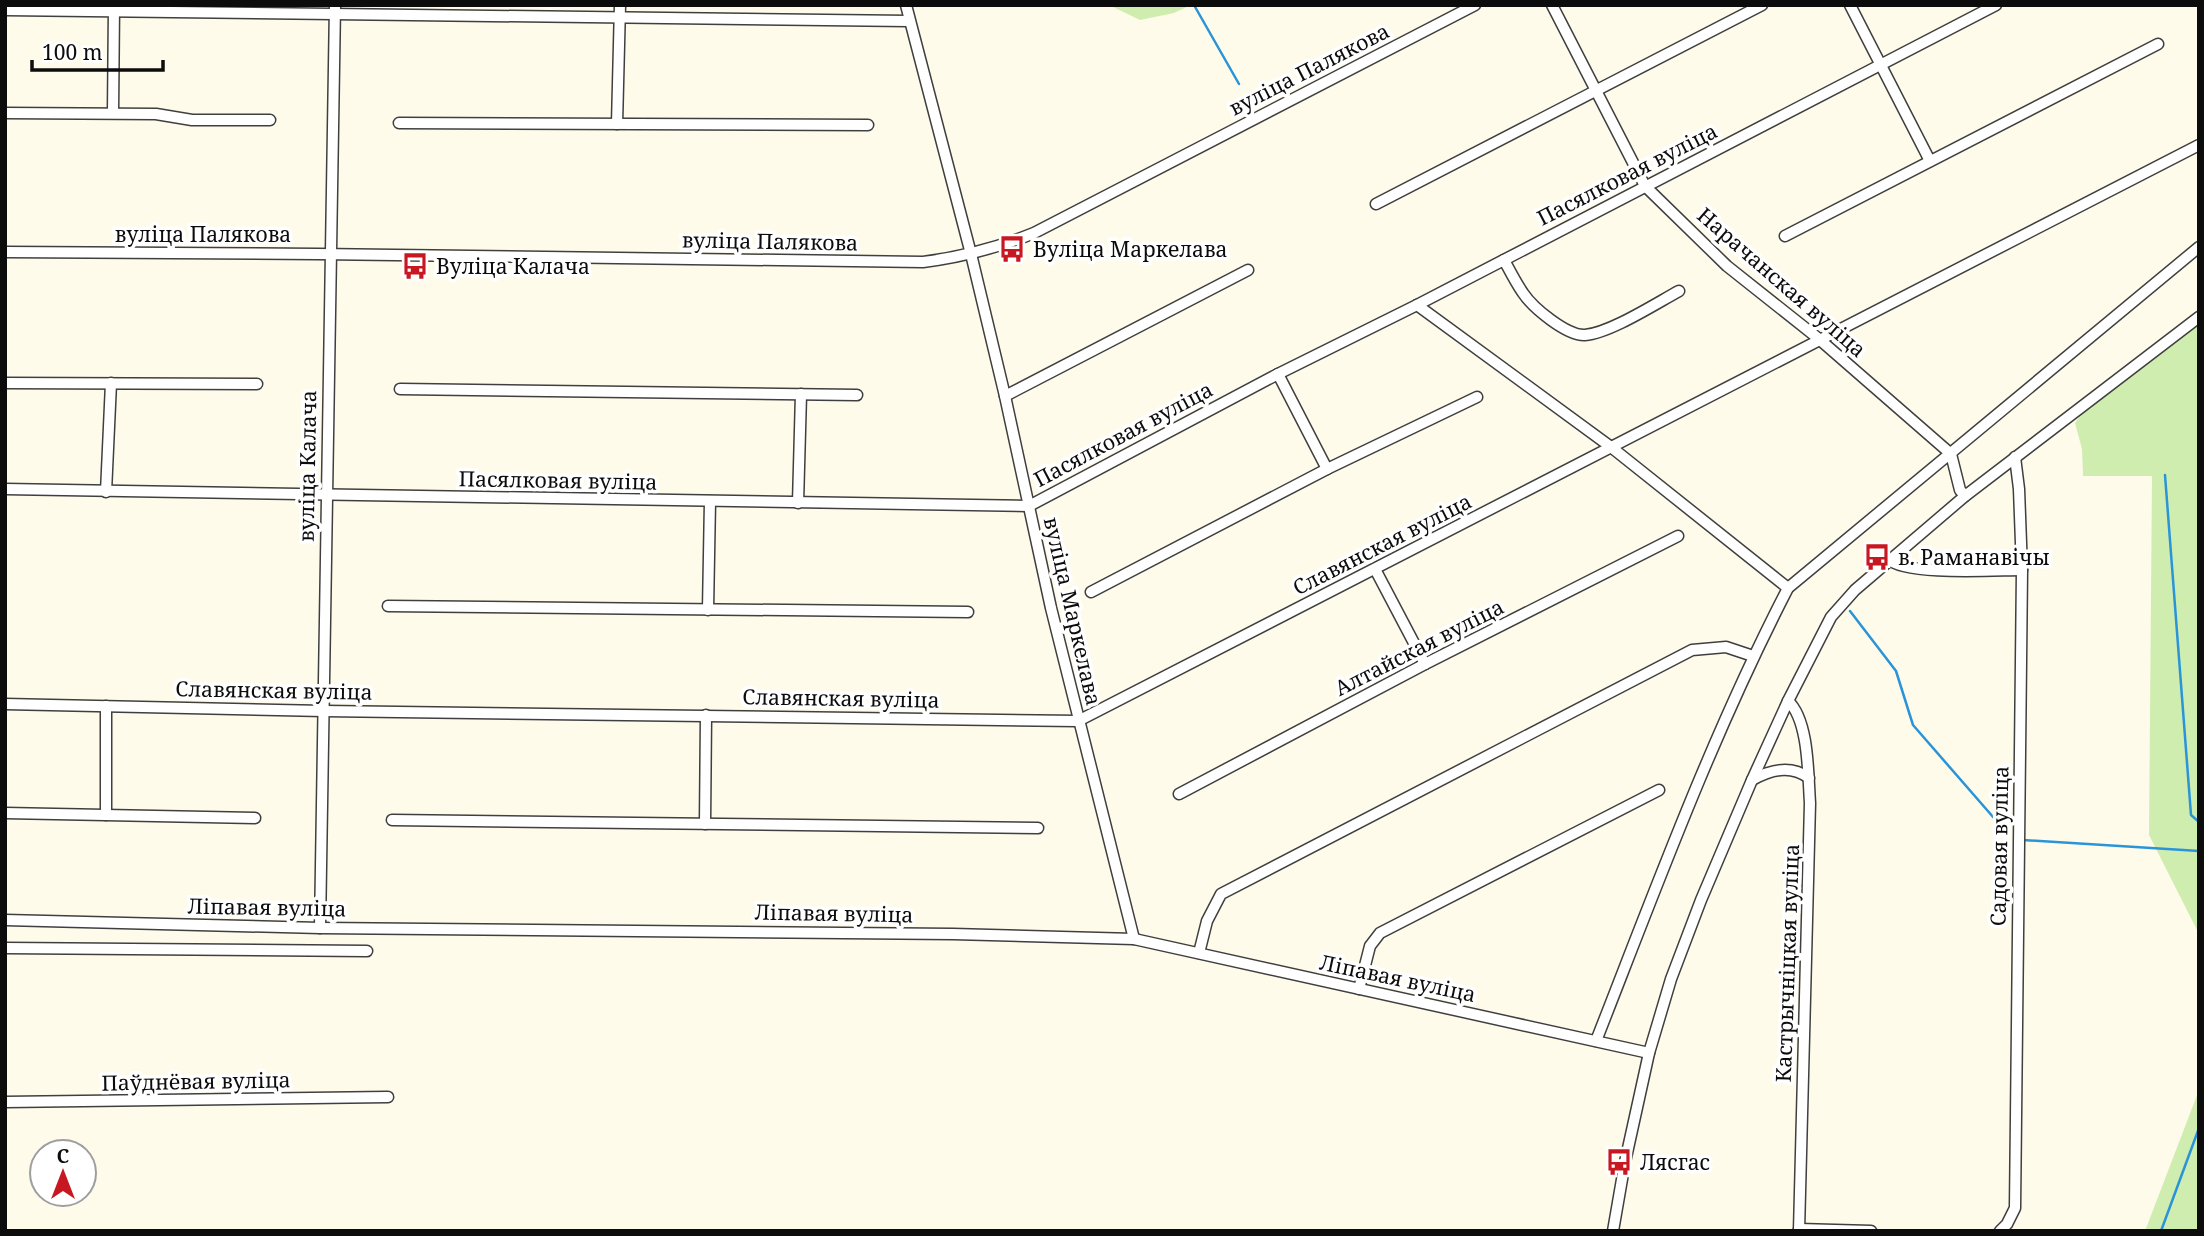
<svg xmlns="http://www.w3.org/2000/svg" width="2204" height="1236" font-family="'Noto Serif',serif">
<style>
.green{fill:#d0edb0}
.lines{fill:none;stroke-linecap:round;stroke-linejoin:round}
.stream{stroke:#2a94d9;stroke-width:2.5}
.minor-casing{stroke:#3f3f3f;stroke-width:13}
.minor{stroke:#fff;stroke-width:10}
.labels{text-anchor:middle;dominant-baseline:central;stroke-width:7;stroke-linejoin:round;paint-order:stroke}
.street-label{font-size:21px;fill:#0c0c0c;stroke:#fff}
.poi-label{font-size:21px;fill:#0c0c0c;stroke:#fff;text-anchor:start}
</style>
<rect width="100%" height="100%" fill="#fffbea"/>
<g class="green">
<path d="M 1109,5 L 1191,5 L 1174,13 L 1140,20 Z"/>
<path d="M 2199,322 L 2199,934 L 2149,835 L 2152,476 L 2083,476 L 2082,449 L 2075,423 L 2083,412 Z"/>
<path d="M 2199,1090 L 2199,1231 L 2145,1231 Z"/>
</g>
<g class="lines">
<g class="stream">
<path d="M 1194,5 L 1239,84"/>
<path d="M 2165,475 L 2191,815 L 2199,822"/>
<path d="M 1850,611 L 1896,671 L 1913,725 L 2007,833"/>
<path d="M 2023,840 L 2199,851"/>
<path d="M 2161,1231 L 2199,1128"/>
</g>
<defs>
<g id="minor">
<path d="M 906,5 L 971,254 L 1005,396 L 1051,608 L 1134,939"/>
<path d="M 1552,5 L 1645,186 L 1727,266 L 1819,339 L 1951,454 L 1960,490 L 1965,496"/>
<path d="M 1850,5 L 1930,161"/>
<path d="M 5,10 L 909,21"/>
<path d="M 5,113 L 156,114 L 192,120 L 270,120"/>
<path d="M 113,113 L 114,5"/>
<path d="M 399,123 L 868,125"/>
<path d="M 617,124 L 620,5"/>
<path d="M 1376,204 L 1762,5"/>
<path d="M 1785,236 L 2158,44"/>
<path d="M 5,252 L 318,254 L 923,262 C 962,257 997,248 1034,233 L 1475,5"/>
<path d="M 1504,260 C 1510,271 1516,283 1523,293 C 1533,308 1567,336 1585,335 C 1610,333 1655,304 1679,291"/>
<path d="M 1417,305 L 1611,447 L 1788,588"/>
<path d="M 1278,374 L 1327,469"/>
<path d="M 5,383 L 257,384"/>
<path d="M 400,389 L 857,395"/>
<path d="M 1005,396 L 1248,270"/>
<path d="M 5,489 L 1029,506 L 1278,374 L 1417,305 L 1996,5"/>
<path d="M 106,492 L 111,383"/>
<path d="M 798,503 L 801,394"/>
<path d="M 1888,559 C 1905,576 1996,570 2022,570"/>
<path d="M 1375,569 L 1425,664"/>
<path d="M 1091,592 L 1327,469 L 1477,397"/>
<path d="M 388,606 L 968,612"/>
<path d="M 708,610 L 710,501"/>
<path d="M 1788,701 C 1809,720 1808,775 1810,803 L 1799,1231"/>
<path d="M 5,704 L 324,711 L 1078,721 L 2199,145"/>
<path d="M 1752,780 C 1770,770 1790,764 1809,778"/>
<path d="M 1179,794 L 1425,664 L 1678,536"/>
<path d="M 5,813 L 255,818"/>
<path d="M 106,815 L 106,706"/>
<path d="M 392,820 L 1038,828"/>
<path d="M 705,824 L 706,715"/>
<path d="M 5,920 L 320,928 L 953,934 L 1134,939 L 1649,1053"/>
<path d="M 320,928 L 335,5"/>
<path d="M 5,948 L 367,951"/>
<path d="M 1199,953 L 1207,921 L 1221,894 L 1692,650 L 1726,647 L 1753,656"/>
<path d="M 1359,989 L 1370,946 L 1380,933 L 1659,790"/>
<path d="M 1596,1041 C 1656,888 1712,735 1788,588 L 2199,247"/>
<path d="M 5,1102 L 388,1097"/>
<path d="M 1799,1229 L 1871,1231"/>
<path d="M 1613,1231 L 1625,1162 L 1649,1053 L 1671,979 L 1701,900 L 1752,780 L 1788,701 L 1831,617 L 1855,590 L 1965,496 L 2199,317"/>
<path d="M 2000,1231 L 2007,1224 L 2015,1208 L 2022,570 L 2019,489 L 2015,457"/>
</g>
</defs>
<use href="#minor" class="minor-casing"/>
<use href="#minor" class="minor"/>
</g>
<defs>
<symbol id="bus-bare" viewBox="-9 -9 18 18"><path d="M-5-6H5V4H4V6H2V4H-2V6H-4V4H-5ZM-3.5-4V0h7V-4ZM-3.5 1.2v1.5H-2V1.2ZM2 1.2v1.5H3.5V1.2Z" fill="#c71821" stroke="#fff" stroke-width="2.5" paint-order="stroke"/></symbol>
</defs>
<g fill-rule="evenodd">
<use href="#bus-bare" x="993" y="230" width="38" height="38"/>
<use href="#bus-bare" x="396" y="247" width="38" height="38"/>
<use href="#bus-bare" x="1858" y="538" width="38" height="38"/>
<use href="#bus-bare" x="1600" y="1143" width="38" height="38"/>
</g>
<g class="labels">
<g class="street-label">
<text transform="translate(1309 69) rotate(-27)">вуліца Палякова</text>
<text transform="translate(1627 174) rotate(-27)">Пасялковая вуліца</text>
<text x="203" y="234">вуліца Палякова</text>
<text transform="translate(770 241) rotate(1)">вуліца Палякова</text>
<text transform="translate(1782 282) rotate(41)">Нарачанская вуліца</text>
<text transform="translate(1123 434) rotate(-28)">Пасялковая вуліца</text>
<text transform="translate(307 466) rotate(-89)">вуліца Калача</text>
<text transform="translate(558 480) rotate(1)">Пасялковая вуліца</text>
<text transform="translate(1382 544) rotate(-27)">Славянская вуліца</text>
<text transform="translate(1073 611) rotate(77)">вуліца Маркелава</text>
<text transform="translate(1419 647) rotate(-27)">Алтайская вуліца</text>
<text transform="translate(274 690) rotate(1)">Славянская вуліца</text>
<text transform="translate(841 698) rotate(1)">Славянская вуліца</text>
<text transform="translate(1999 846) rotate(-89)">Садовая вуліца</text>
<text transform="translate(267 907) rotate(1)">Ліпавая вуліца</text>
<text transform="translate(834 913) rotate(1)">Ліпавая вуліца</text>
<text transform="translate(1787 963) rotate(-88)">Кастрычніцкая вуліца</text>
<text transform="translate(1398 978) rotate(12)">Ліпавая вуліца</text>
<text transform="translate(196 1081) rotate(-1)">Паўднёвая вуліца</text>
</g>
<g class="poi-label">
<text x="1033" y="249">Вуліца Маркелава</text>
<text x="436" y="266">Вуліца Калача</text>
<text x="1898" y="557">в. Раманавічы</text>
<text x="1640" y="1162">Лясгас</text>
</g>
</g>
<rect width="2204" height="1236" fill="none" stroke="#0c0c0c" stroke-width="14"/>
<g transform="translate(63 1173)"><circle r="33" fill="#ffffff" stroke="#9e9e9e" stroke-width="2"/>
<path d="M0-5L12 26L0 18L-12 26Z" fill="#c71821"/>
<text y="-10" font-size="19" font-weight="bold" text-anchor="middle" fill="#0c0c0c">С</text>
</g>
<path d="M32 60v10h131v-10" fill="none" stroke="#0c0c0c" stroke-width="3.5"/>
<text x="42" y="60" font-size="21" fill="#0c0c0c" stroke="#ffffff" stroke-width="5" paint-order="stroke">100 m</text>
</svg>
